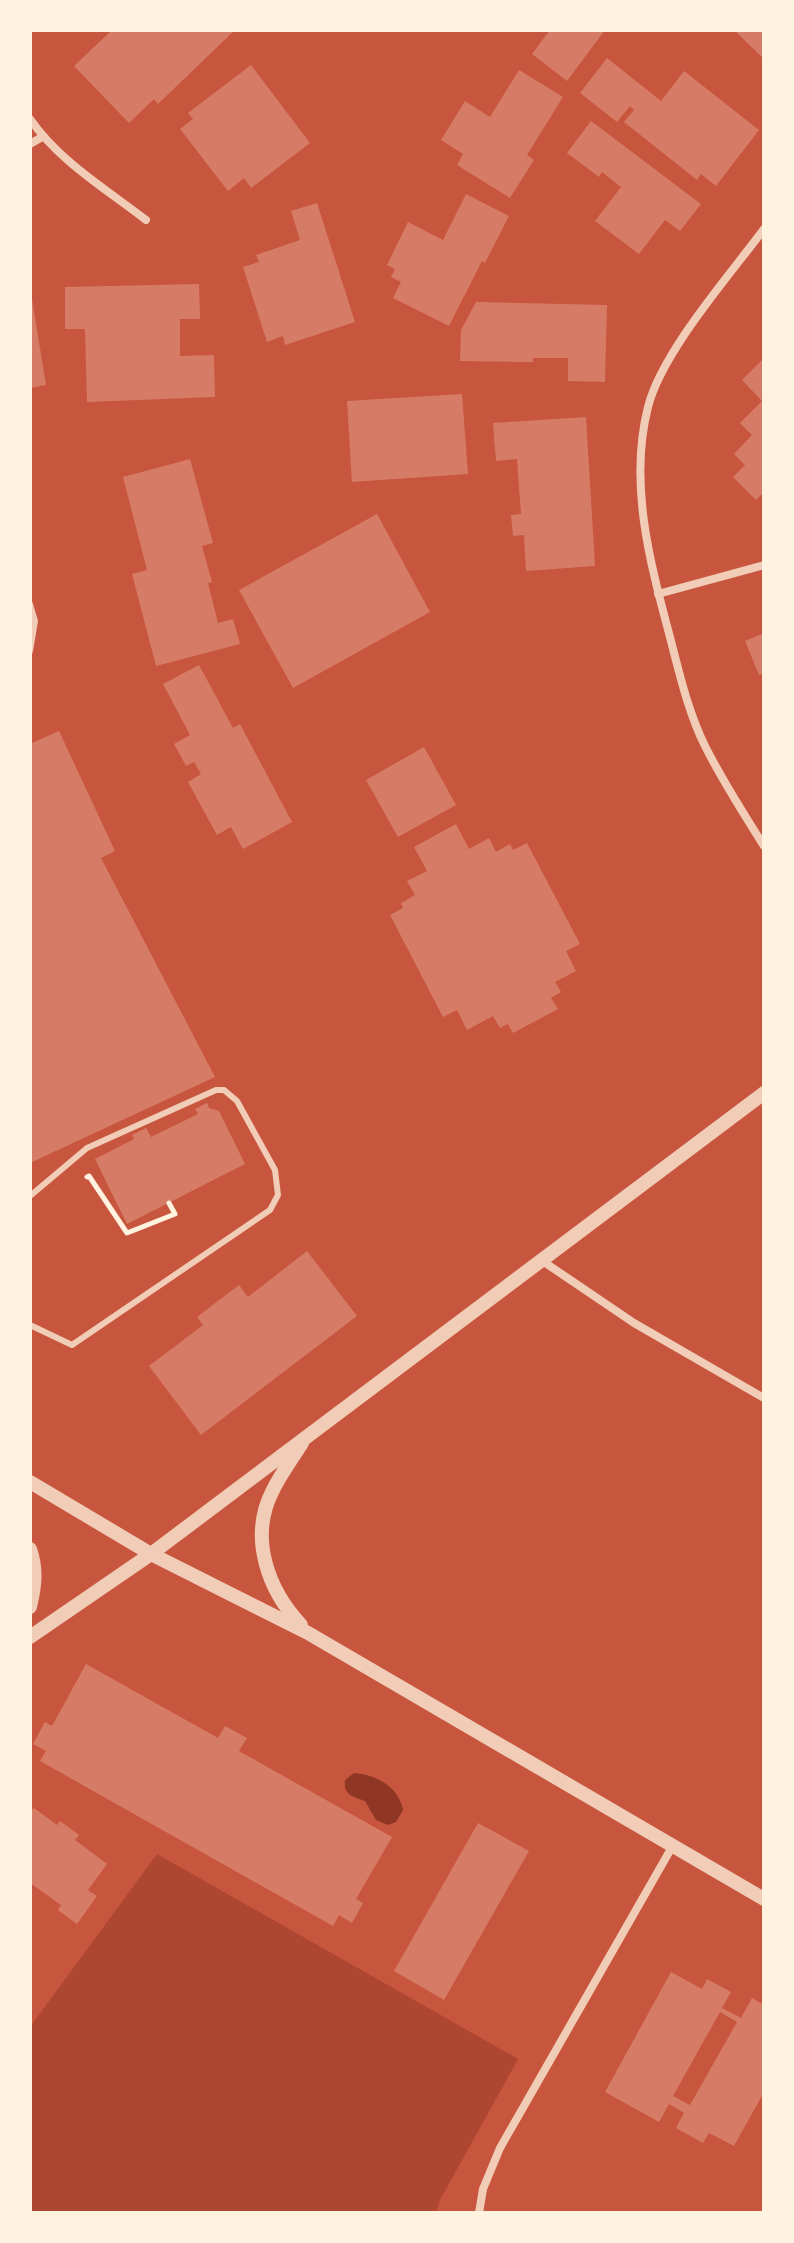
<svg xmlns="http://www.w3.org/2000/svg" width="794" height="2243" font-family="Raleway,sans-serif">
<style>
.green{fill:#ae4732}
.water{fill:#8f3625}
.building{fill:#d67c66;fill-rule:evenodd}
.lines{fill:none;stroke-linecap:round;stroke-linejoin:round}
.path{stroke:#fff3e0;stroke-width:5}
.service{stroke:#f1ccb7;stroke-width:6}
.minor{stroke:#f1ccb7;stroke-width:8}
.tertiary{stroke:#f1ccb7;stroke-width:14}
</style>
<rect width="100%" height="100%" fill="#c8553d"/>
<path class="green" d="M 157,1854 L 518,2059 L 440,2200 L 436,2213 L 30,2213 L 30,2027 Z"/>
<path class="water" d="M 354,1773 C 377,1775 399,1787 403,1810 L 396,1822 L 388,1825 L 376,1820 L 365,1801 C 353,1797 343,1795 345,1780 Z"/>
<g class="building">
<path d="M 112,30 L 235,30 L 158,104 L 154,99 L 129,123 L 74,66 Z"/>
<path d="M 550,30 L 605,30 L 567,81 L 532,54 Z"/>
<path d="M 734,30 L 764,30 L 764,59 Z"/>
<path d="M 607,58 L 661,101 L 684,71 L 759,130 L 716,186 L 701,174 L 697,180 L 624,122 L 634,110 L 630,106 L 617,122 L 580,93 Z"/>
<path d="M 251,65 L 310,143 L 251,188 L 244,178 L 228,191 L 180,129 L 193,119 L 188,113 Z"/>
<path d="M 519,70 L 563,97 L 527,155 L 534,160 L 510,198 L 457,165 L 463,154 L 441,140 L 465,101 L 490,117 Z"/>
<path d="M 591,121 L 701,204 L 680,231 L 665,220 L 639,254 L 595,221 L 621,187 L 602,172 L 599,177 L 567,153 Z"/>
<path d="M 466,194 L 509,216 L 485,263 L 482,261 L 449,326 L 393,298 L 401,282 L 391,277 L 395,269 L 387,265 L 408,222 L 443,240 Z"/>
<path d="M 317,203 L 355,322 L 285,345 L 283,336 L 267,342 L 243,267 L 259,262 L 256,255 L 300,240 L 291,211 Z"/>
<path d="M 199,284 L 200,319 L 180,319 L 180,356 L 214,355 L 215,397 L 87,402 L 85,329 L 65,329 L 65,287 Z"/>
<path d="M 30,287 L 46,385 L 30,388 Z"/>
<path d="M 476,302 L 607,305 L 605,382 L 568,381 L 568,358 L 533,358 L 533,362 L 460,361 L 461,330 Z"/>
<path d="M 764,358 L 764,492 L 756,500 L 733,477 L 745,465 L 734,454 L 752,435 L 740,423 L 762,401 L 742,380 Z"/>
<path d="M 462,394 L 468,474 L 352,482 L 347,401 Z"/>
<path d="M 586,417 L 595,566 L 526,571 L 524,535 L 513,536 L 511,515 L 521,514 L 517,459 L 496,461 L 493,423 Z"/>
<path d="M 190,459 L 213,543 L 202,546 L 212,582 L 208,583 L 218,623 L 233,619 L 240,644 L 156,666 L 132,574 L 147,570 L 123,477 Z"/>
<path d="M 377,514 L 430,612 L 293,688 L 239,590 Z"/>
<path d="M 764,633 L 764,673 L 759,675 L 745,641 Z"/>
<path d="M 199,665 L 233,728 L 240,724 L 292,822 L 243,849 L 231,827 L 217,835 L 188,782 L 201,774 L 194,762 L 186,766 L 174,744 L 190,735 L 163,684 Z"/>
<path d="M 59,731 L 115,851 L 101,858 L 215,1077 L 30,1163 L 30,744 Z"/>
<path d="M 424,747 L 456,805 L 398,837 L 366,780 Z"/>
<path d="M 456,824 L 469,849 L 489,838 L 496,852 L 510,844 L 513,850 L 527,843 L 580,944 L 566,951 L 576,971 L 555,982 L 561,992 L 551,998 L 558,1009 L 513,1033 L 508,1024 L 500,1028 L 493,1016 L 467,1030 L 457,1010 L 443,1017 L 390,915 L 403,908 L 401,903 L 415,895 L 407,881 L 427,871 L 414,847 Z"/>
<path d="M 207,1103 L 209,1108 L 219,1111 L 245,1164 L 127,1224 L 95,1159 L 134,1139 L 132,1135 L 146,1128 L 151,1137 L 198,1114 L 195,1109 Z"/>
<path d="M 307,1251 L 357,1316 L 201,1435 L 149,1366 L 203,1325 L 197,1317 L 239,1285 L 248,1297 Z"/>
<path d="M 86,1664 L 218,1738 L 225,1726 L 247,1738 L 239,1751 L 392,1837 L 356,1899 L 363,1903 L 352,1923 L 339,1915 L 333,1926 L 40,1761 L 46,1751 L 33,1744 L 45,1722 L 52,1726 Z"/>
<path d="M 34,1808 L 57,1825 L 60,1821 L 79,1835 L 75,1840 L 107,1864 L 88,1890 L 97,1896 L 77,1924 L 58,1910 L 61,1905 L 30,1883 L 30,1811 Z"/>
<path d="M 478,1823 L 529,1851 L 444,2000 L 394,1971 Z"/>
<path d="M 671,1972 L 702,1989 L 707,1979 L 731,1992 L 722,2008 L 741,2018 L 752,1998 L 764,2005 L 764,2092 L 734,2146 L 709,2133 L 703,2143 L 676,2128 L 684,2113 L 669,2104 L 659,2122 L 605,2092 ZM 720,2012 L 737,2022 L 690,2105 L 673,2096 Z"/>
</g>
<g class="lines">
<path class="path" d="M 87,1177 L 89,1176 L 127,1233 L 175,1214 L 169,1203"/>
<g class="service">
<path d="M 30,604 L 35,621 L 30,651"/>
<path d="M 30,1196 L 87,1148 L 216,1090 L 224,1090 L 237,1101 L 275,1170 L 278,1195 L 270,1210 L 72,1345 L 30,1325"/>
</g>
<g class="minor">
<path d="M 30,119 C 59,161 106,189 146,220"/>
<path d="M 30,144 L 42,137"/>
<path d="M 764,229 C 729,276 662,352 648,407 C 628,485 651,566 671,641 C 680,676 689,714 705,746 C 722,780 743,813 764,846"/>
<path d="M 658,594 L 764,565"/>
<path d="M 541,1260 L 634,1323 L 764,1398"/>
<path d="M 479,2213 L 483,2189 L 500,2148 L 672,1847"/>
</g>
<g class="tertiary">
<path d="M 30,1482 L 151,1554 L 308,1633 L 764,1899"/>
<path d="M 30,1549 C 37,1569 35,1586 30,1607"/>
<path d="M 301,1625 C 268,1590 249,1538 272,1492 C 280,1475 292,1459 302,1443"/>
<path d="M 30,1637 L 151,1554 L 764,1093"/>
</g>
</g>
<rect width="794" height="2243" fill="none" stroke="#fff3e0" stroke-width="64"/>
</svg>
